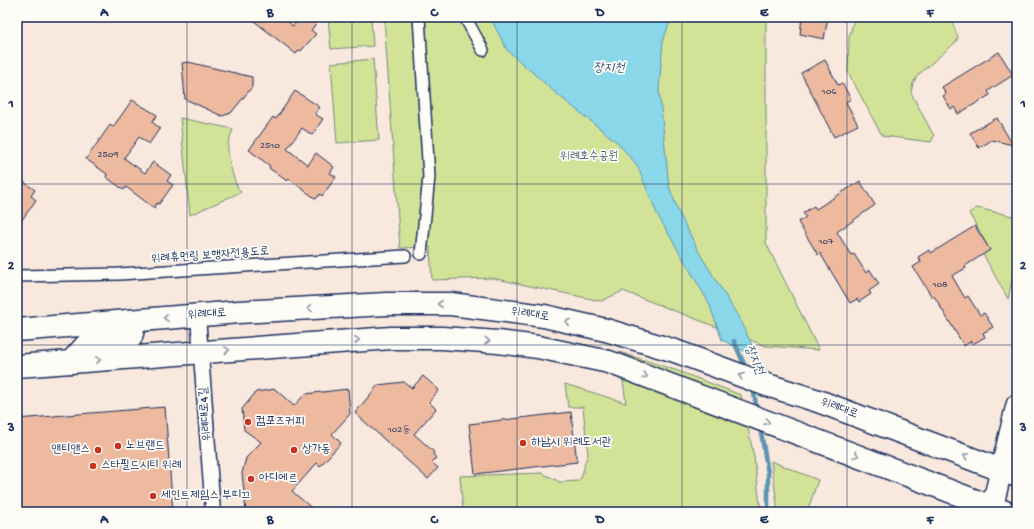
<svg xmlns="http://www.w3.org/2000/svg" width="1034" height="529" font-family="'Gochi Hand','Poor Story',sans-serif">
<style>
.green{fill:#d2e397;stroke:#76897a}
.water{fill:#89d7e8;stroke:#5d94b1}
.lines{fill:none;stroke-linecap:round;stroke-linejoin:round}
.stream{stroke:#5d94b1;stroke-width:4.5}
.building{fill:#edb99f;stroke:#1b2f5e}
.pedestrian-casing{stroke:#1b2f5e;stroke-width:14}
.minor-casing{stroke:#1b2f5e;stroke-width:17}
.secondary-casing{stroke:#1b2f5e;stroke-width:24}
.primary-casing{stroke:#1b2f5e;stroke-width:25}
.pedestrian{stroke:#fdfcf7;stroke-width:11}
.minor{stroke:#fdfcf7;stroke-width:14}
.secondary{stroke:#fdfcf7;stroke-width:21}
.primary{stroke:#fdfcf7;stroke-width:22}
.oneway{stroke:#8c96aa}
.grid{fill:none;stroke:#1b2f5e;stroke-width:1;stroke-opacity:0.55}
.poi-dot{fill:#c8321e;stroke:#fdfcf7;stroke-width:1.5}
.labels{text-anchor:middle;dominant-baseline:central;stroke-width:3.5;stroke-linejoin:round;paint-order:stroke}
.number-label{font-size:10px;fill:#50526e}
.park-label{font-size:12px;fill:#495c6c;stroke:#fdfcf7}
.street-label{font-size:12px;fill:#1b2f5e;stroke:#fdfcf7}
.poi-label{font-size:12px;fill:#1b2f5e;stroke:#fdfcf7;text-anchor:start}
.water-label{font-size:13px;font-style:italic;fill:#365980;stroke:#fdfcf7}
.neatline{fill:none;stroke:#1b2f5e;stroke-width:1.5}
.grid-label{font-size:13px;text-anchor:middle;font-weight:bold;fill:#1b2f5e}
</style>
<rect width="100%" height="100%" fill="#f8e8dd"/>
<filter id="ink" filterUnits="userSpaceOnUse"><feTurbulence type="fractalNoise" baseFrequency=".025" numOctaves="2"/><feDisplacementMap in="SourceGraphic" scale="8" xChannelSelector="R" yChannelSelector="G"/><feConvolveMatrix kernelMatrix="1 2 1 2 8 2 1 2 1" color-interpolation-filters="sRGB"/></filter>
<g filter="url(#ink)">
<g class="green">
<path d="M 328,17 L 371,17 L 373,46 L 331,49 Z"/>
<path d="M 384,17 L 766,17 L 766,243 L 819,350 L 766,346 L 623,291 L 601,301 L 492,278 L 432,280 L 430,247 L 400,248 Z"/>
<path d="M 855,17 L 950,17 L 958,37 L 956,42 L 918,75 L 913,83 L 911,93 L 934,136 L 931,142 L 883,136 L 879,130 L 848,72 L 849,37 Z"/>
<path d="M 373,59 L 379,140 L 337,143 L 331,63 Z"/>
<path d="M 180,118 L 233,129 C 231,134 229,140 228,145 C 227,155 234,186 241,192 L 190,215 Z"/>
<path d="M 977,208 L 1017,217 L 1017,255 L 1008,299 L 983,254 L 990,250 L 969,213 Z"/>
<path d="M 619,352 L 678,371 L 741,395 L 754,457 L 761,512 L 463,512 L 460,476 L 542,473 L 560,482 L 579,481 C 585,472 583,463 588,455 L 583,407 L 568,407 L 565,384 L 626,403 Z"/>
<path d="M 771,461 L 818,480 L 807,512 L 778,512 Z"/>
</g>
<path class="water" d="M 490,17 L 672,17 L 663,40 L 659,89 L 669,186 L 678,211 L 700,254 L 742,323 L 758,358 L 722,340 L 709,303 L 657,214 L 637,165 L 617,142 L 558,95 L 507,50 Z"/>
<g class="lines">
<g class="stream">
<path d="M 734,341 L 746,369"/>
<path d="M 753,387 L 757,411"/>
<path d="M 760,426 L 768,473 L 768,512"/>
</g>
</g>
<g class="building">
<path d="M 249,17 L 282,17 L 293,26 L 300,17 L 308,17 L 316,24 L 311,30 L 316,34 L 301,51 L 299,50 L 296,54 Z"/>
<path d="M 802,17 L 828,17 L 824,39 L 800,34 Z"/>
<path d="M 999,52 L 1013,75 L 988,91 L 990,95 L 958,114 L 954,107 L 951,109 L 943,96 L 946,94 L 942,87 Z"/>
<path d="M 825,60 L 838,85 L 842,83 L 851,99 L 846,102 L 858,125 L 834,137 L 801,73 Z"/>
<path d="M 188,62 L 252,77 L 252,87 L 231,113 L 222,116 L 185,99 L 182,63 Z"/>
<path d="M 295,91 L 320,107 L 315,114 L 323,119 L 312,135 L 302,128 L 287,149 L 308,165 L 316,153 L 334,167 L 330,173 L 336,177 L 322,196 L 320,194 L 316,199 L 289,179 L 287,181 L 269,168 L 270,166 L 249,150 L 273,117 L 276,119 Z"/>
<path d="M 132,100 L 157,115 L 152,122 L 160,128 L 149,144 L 139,137 L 124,158 L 145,173 L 153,162 L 171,175 L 167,181 L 173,185 L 159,204 L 157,203 L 154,208 L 126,187 L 124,190 L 106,177 L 107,174 L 86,159 L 110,125 L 113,127 Z"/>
<path d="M 997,118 L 1013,145 L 992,140 L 979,148 L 970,133 Z"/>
<path d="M 17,177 L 35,190 L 31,196 L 36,200 L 17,227 Z"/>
<path d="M 860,181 L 875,205 L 837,232 L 851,255 L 854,254 L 866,273 L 870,270 L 879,284 L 869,291 L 871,294 L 859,302 L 857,299 L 850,303 L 820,253 L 818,255 L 798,222 L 806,217 L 803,213 L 814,206 L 816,209 Z"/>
<path d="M 975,226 L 990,250 L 965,266 L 966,268 L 952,276 L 965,298 L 968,296 L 980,315 L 984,313 L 993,327 L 983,333 L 985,337 L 973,344 L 971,341 L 964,346 L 934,296 L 932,297 L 913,267 L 921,262 L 918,257 L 929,250 L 931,253 Z"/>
<path d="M 423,376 L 439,390 L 429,402 L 436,409 L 414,434 L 434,452 L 433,454 L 436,458 L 432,462 L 438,468 L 428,479 L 355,413 L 378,385 L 404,382 L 412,388 Z"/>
<path d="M 275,389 L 294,406 L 305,394 L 348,389 L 350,414 L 332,434 L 341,443 L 320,466 L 317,463 L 292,491 L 316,512 L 246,512 L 242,473 L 246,458 L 261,442 L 244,430 L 242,409 L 256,392 Z"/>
<path d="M 165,407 L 173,512 L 17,512 L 17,419 Z"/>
<path d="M 571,412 L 577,462 L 475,474 L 469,424 Z"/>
</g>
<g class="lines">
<defs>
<g id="pedestrian">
<path d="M 419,17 L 429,177 L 421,254"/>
<path d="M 465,17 L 483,50"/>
<path d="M 17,276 L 119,274 L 405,256"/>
</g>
<path id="minor" d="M 198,316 L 213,512"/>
<path id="secondary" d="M 992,508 L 1017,405"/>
<g id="primary">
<path d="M 17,330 L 239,312 L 386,304 L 451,304 L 544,316 L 606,330 L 675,351 L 764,384 L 818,401 L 1017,476"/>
<path d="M 71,362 L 87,344 L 131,337 L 133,329 L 128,321"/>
<path d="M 17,366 L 391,338 L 442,338 L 498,342 L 538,347 L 609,362 L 1005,512"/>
</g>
</defs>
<use href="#pedestrian" class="pedestrian-casing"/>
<use href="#minor" class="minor-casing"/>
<use href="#secondary" class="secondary-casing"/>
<use href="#primary" class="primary-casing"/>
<use href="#pedestrian" class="pedestrian"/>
<use href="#minor" class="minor"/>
<use href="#secondary" class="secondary"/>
<use href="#primary" class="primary"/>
</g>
<defs><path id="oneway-chevron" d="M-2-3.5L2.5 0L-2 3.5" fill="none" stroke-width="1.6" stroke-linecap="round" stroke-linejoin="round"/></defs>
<g class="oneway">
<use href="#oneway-chevron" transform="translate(440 304) rotate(180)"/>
<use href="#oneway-chevron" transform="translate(310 308) rotate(177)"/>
<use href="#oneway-chevron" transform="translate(166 318) rotate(176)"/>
<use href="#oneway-chevron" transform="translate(568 322) rotate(-167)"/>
<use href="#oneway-chevron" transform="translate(357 340) rotate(-4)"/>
<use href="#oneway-chevron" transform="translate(487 341) rotate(4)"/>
<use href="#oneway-chevron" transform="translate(227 350) rotate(-4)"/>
<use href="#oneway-chevron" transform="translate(98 360) rotate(-4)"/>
<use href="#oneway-chevron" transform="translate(645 376) rotate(20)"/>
<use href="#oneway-chevron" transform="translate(741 376) rotate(-160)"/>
<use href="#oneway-chevron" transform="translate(767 422) rotate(21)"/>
<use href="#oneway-chevron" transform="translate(856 455) rotate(21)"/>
<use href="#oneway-chevron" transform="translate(966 456) rotate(-160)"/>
</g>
</g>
<path class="grid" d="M 187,17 L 187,512M 352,17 L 352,512M 517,17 L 517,512M 682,17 L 682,512M 847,17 L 847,512M 17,184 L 1017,184M 17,345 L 1017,345"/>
<g class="poi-dot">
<circle cx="248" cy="422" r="4"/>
<circle cx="523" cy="443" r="4"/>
<circle cx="118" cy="446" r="4"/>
<circle cx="98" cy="450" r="4"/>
<circle cx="294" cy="450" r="4"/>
<circle cx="93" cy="466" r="4"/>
<circle cx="251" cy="479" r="4"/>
<circle cx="153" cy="496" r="4"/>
</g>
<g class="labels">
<g class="number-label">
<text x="829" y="92">106</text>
<text x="270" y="146">2510</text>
<text x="108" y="155">2509</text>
<text x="826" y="242">107</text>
<text x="940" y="285">108</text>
<text x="399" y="430">102동</text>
</g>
<g class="park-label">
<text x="589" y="157">위례호수공원</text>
</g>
<g class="street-label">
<text transform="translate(210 256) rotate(-4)">위례휴먼링 보행자전용도로</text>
<text transform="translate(207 315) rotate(-4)">위례대로</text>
<text transform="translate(530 315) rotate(9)">위례대로</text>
<text transform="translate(839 409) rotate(20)">위례대로</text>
<text transform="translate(206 414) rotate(-94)">위례대로4길</text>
</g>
<g class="poi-label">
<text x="256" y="422">컴포즈커피</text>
<text x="531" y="443">하남시 위례도서관</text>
<text x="126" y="446">노브랜드</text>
<text x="90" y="450" text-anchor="end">앤티앤스</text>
<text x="302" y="450">상가동</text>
<text x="101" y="466">스타필드시티 위례</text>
<text x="259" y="479">아디에르</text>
<text x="161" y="496">세인트제임스 부띠끄</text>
</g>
<g class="water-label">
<text x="609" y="68">장지천</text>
<text transform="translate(754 360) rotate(66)">장지천</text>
</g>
</g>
<rect width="1034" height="529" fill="none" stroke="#fdfcf7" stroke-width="44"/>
<rect x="22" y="22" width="990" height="485" class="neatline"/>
<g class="grid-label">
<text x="104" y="16">A</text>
<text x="270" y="16">B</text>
<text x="434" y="16">C</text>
<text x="600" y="16">D</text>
<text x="764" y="16">E</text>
<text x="930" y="16">F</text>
<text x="11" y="107">1</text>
<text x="1023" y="107">1</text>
<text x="11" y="269">2</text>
<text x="1023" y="269">2</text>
<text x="11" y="431">3</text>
<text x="1023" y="431">3</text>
<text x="104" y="523">A</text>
<text x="270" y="523">B</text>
<text x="434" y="523">C</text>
<text x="600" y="523">D</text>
<text x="764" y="523">E</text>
<text x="930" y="523">F</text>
</g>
</svg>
